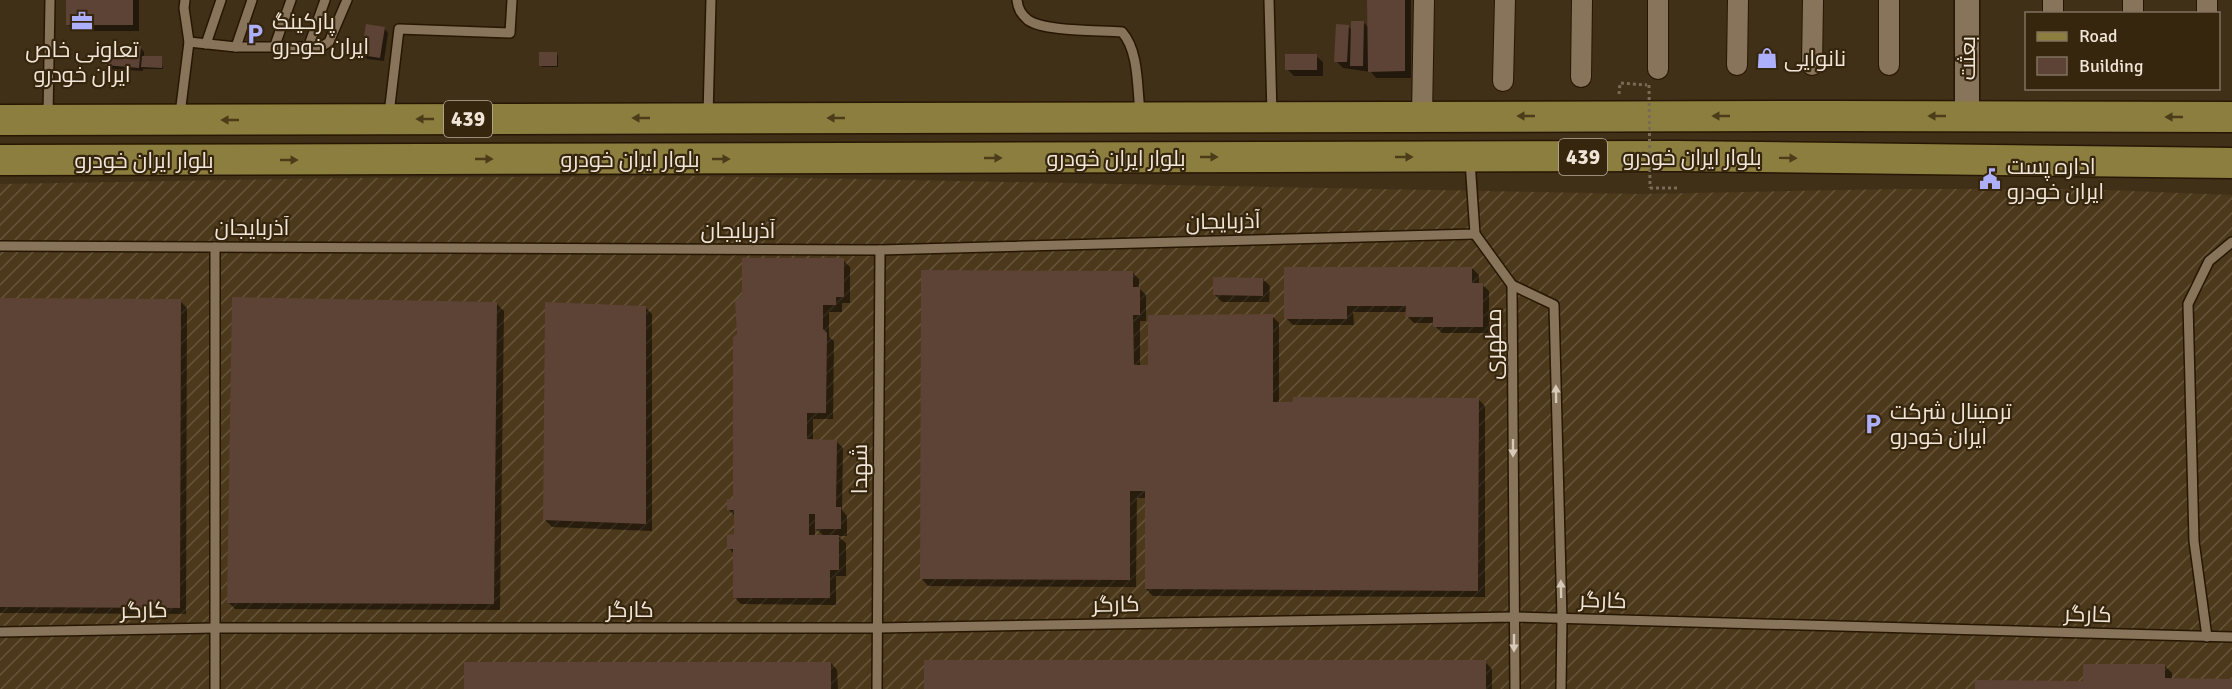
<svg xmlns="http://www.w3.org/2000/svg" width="2232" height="689" font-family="Signika,Cairo,sans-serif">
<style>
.industrial{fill:url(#industrial-furrows)}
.shadow{fill:#0007;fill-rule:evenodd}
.building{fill:#5d4236}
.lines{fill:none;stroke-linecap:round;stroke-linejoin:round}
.service-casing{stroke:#271702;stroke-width:12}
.minor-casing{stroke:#271702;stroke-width:22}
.tertiary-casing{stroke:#271702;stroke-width:27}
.primary-casing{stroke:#271702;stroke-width:33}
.path{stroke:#7a6b57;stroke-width:3;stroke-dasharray:3 3;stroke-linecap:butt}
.service{stroke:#88745b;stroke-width:9}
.minor{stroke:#88745b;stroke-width:20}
.tertiary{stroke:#88745b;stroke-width:24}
.primary{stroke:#8c7e3f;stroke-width:30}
.path-bridge{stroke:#7a6b57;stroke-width:3;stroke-dasharray:3 3;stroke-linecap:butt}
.oneway{fill:#4c3c1a}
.oneway2{fill:#d6c9b8}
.labels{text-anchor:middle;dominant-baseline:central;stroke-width:4.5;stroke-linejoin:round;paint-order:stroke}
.shield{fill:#36260e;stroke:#b8ac9b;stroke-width:1.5}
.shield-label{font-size:21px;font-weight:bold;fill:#f0e5d7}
.poi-label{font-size:22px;fill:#f0e5d7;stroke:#36260e;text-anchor:start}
.street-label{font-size:22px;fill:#f0e5d7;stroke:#36260e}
</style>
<defs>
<pattern id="industrial-furrows" width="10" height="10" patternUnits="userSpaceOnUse" patternTransform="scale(1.5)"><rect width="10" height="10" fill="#4c381a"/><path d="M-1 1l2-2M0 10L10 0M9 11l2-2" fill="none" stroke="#66553b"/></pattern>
</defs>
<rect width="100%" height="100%" fill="#413018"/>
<path class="industrial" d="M 695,176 L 1642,194 L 1895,189 L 2080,189 L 2232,195 L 2232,689 L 0,689 L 0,184 L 347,178 Z"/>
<g class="shadow">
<path d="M 67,0 L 139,0 L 139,31 L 74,31 L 67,24 Z"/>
<path d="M 1369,0 L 1411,0 L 1411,78 L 1376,78 L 1371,72 L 1343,68 L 1336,61 L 1348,26 L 1353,31 L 1364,23 L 1369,28 Z"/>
<path d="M 384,28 L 388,33 L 384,61 L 367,59 L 362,54 Z"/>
<path d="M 140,47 L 144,52 L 144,57 L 161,58 L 163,69 L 143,69 L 143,71 L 111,69 L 107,65 Z"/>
<path d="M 556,54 L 558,55 L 558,67 L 542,67 L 540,65 Z"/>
<path d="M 1316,56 L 1323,62 L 1323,76 L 1294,76 L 1287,69 Z"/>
<path d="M 843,260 L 850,267 L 850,303 L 842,303 L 842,312 L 829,312 L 829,337 L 834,341 L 833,419 L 813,419 L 813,441 L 836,441 L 843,448 L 842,510 L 847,516 L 847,536 L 838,536 L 846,543 L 846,576 L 836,576 L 836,605 L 741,604 L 734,597 L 734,554 L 729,548 L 736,536 L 736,517 L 728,509 L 735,500 L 735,338 ZM 815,528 L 824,536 L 815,536 Z"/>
<path d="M 1472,268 L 1479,275 L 1479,284 L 1482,284 L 1489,291 L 1489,333 L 1442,333 L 1435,326 L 1434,323 L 1414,323 L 1407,316 L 1407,312 L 1353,312 L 1354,325 L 1293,325 L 1286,318 Z"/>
<path d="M 1132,272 L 1139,279 L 1139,288 L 1146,295 L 1146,321 L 1140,321 L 1140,367 L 1150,367 L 1272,316 L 1279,323 L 1279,403 L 1478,399 L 1485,406 L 1485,597 L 1153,596 L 1146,589 L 1146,498 L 1137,498 L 1136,587 L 928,586 L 922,579 Z"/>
<path d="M 1263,279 L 1270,286 L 1269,302 L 1222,302 L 1215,295 Z"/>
<path d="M 0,300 L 180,301 L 187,308 L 186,614 L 0,613 Z"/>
<path d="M 497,304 L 504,311 L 500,610 L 235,609 L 228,602 Z"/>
<path d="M 645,307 L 652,314 L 652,531 L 552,527 L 545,520 Z"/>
<path d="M 1485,662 L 1492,669 L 1492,689 L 925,689 Z"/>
<path d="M 831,663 L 837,670 L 838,689 L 466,689 Z"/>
<path d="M 2165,666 L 2172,673 L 2172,680 L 2232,680 L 2232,689 L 1977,689 L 2085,682 Z"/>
</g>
<g class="building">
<rect x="66" y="0" width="67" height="25"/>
<path d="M 1367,0 L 1405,0 L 1405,71 L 1368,72 Z"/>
<path d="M 1351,21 L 1364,21 L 1363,66 L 1350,66 Z"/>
<path d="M 366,24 L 385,27 L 380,58 L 361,55 Z"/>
<path d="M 1336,24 L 1349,25 L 1347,62 L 1334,62 Z"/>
<path d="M 106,44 L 141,46 L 139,68 L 105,65 Z"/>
<rect x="539" y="52" width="18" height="14"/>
<rect x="1285" y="54" width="32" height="16"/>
<path d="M 142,56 L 162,56 L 162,68 L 141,67 Z"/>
<path d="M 742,258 L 844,258 L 844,297 L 836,297 L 836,305 L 823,305 L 823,329 L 827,333 L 826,413 L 807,413 L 807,439 L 837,440 L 836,507 L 841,507 L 841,529 L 815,529 L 815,514 L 809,514 L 809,535 L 839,535 L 839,570 L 830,570 L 830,598 L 733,598 L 733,549 L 727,549 L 727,535 L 734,534 L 734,510 L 727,510 L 727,499 L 733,499 L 733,337 L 737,334 L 735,301 L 742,295 Z"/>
<path d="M 1284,267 L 1472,267 L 1472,283 L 1483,283 L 1483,327 L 1433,327 L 1433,317 L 1405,317 L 1406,306 L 1347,306 L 1347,319 L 1284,319 Z"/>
<path d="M 921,270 L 1133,271 L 1133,287 L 1140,287 L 1140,315 L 1133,315 L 1134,365 L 1148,365 L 1148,315 L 1273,314 L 1273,402 L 1293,402 L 1293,397 L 1479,398 L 1478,591 L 1145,589 L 1145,491 L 1130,491 L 1130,580 L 920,579 Z"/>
<path d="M 1213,277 L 1263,278 L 1263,296 L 1213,295 Z"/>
<path d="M 232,297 L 497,302 L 494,604 L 227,603 Z"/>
<path d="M 0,298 L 181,299 L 180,608 L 0,607 Z"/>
<path d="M 545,302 L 646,306 L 646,524 L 543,520 Z"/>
<rect x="924" y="660" width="562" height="29"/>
<rect x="464" y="662" width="367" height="27"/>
<path d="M 2083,664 L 2165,664 L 2165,678 L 2232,679 L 2232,689 L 1975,689 L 1975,680 L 2083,681 Z"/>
</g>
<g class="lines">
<defs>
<g id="service">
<path d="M 1017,0 C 1018,9 1021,14 1028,20 C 1045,32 1100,30 1122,32 C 1139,51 1137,87 1140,112"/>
<path d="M 1269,0 L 1272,115"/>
<path d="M 189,42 L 236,47 L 321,47 L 329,42 L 347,0"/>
<path d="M 206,44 L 221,0"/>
<path d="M 236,47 L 252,0"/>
<path d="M 274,48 L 291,0"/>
<path d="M 308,48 L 325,0"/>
<path d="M 180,114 L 189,42 L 184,8 L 185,0"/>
<path d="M 389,114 L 399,29 L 510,33 L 512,0"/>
<path d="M 48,115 L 50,0"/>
<path d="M 708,116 L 711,0"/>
<path d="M 1475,234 L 1512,285 L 1554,305 L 1562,618 L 1561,689"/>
<path d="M 0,246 L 880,250 L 1475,234 L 1470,161"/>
<path d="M 215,247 L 215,689"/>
<path d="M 1512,285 L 1515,689"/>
<path d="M 0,632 L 215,628 L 878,628 L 1514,617 L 2232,637"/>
<path d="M 2207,637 L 2194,541 L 2188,304 L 2209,261 L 2232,242"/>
<path d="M 877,689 L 880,250"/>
</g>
<g id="minor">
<path d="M 2207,0 L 2207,14"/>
<path d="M 2053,14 L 2053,0"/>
<path d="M 2133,14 L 2133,0"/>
<path d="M 1737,65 L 1738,0"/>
<path d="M 1812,65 L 1813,0"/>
<path d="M 1889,65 L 1889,0"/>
<path d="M 1658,69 L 1658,0"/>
<path d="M 1581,77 L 1582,0"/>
<path d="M 1503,81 L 1505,0"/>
<path d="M 1422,117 L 1424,0"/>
</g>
<path id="tertiary" d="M 1967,116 L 1967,0"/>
<g id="primary">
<path d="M 0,120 L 1835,116 L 2232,117"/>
<path d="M 0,160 L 1677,156 L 2232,163"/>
</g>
</defs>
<use href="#service" class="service-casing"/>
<use href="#minor" class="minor-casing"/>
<use href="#tertiary" class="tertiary-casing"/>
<use href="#primary" class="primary-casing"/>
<g class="path">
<path d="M 1619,94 L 1620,83 L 1647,85"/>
<path d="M 1650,188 L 1677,188"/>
</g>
<use href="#service" class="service"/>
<use href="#minor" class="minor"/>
<use href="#tertiary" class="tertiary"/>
<use href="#primary" class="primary"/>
<path class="path-bridge" d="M 1649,85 L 1650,188"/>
</g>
<defs><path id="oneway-solid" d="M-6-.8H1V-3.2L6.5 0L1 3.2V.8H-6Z" transform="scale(1.5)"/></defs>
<g class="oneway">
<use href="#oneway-solid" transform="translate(1526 116) rotate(180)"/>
<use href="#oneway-solid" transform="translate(1721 116) rotate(180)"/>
<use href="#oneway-solid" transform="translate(1937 116) rotate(-180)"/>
<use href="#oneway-solid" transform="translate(2174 117) rotate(-180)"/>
<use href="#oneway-solid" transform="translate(641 118) rotate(180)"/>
<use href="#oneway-solid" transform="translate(836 118) rotate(180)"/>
<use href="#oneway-solid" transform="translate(425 119) rotate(180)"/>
<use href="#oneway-solid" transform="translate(230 120) rotate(180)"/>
<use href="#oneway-solid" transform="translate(1209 157)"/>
<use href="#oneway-solid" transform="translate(1404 157)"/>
<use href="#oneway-solid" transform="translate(993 158)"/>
<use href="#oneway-solid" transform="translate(1788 158) rotate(1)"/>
<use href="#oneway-solid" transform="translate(484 159)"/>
<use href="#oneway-solid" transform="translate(721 159)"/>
<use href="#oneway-solid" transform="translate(289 160)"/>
</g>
<g class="oneway2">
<use href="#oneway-solid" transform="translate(1556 394) rotate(-91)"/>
<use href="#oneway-solid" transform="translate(1513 448) rotate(90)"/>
<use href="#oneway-solid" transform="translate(1561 589) rotate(-91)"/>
<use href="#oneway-solid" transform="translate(1514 643) rotate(90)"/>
</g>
<defs>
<symbol id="office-bare" viewBox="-9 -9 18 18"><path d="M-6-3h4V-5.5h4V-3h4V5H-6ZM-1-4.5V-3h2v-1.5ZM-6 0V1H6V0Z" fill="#adaffb" stroke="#36260e" stroke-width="2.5" paint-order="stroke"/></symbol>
<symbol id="parking-bare" viewBox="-9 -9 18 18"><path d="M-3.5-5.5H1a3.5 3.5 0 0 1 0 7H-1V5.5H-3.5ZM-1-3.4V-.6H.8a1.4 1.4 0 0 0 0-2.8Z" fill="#adaffb" stroke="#36260e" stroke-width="2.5" paint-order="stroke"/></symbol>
<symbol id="shop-bare" viewBox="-9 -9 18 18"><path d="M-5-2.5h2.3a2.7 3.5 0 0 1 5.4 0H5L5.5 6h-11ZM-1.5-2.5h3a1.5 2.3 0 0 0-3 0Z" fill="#adaffb" stroke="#36260e" stroke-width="2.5" paint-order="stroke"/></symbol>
<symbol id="civic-bare" viewBox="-9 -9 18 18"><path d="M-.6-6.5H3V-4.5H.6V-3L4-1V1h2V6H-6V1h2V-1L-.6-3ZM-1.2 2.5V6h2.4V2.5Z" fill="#adaffb" stroke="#36260e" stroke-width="2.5" paint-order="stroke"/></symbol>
</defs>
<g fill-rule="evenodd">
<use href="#office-bare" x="67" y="6" width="30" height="30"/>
<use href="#parking-bare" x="240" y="19" width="30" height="30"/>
<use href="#shop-bare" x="1752" y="43" width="30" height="30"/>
<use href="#civic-bare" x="1975" y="164" width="30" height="30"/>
<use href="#parking-bare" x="1858" y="409" width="30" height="30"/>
</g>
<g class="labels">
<g class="shield">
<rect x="444" y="101" width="48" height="36" rx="4.5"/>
<rect x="1559" y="139" width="48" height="36" rx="4.5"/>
</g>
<g class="shield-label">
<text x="468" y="119">439</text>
<text x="1583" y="157">439</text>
</g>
<g class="poi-label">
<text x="272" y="21">پارکینگ<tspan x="272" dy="25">ایران خودرو</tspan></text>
<text x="82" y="49" text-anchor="middle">تعاونی خاص<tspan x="82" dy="25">ایران خودرو</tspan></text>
<text x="1784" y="58">نانوایی</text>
<text x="2007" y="166">اداره پست<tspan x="2007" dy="25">ایران خودرو</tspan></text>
<text x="1890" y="411">ترمینال شرکت<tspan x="1890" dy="25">ایران خودرو</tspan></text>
</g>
<g class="street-label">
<text transform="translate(1967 58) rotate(-90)">بعثت</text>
<text x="1692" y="157">بلوار ایران خودرو</text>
<text x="1116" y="158">بلوار ایران خودرو</text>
<text x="630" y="159">بلوار ایران خودرو</text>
<text x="144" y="160">بلوار ایران خودرو</text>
<text transform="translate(1223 221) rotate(-1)">آذربایجان</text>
<text x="252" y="227">آذربایجان</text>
<text x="738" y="230">آذربایجان</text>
<text transform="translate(1493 344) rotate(-90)">مطهری</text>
<text transform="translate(859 469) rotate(-90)">شهدا</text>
<text transform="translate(1603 600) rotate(2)">کارگر</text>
<text transform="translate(1116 604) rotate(-1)">کارگر</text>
<text x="630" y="609">کارگر</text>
<text transform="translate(144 610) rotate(-1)">کارگر</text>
<text transform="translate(2088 614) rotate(2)">کارگر</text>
</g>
</g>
<rect x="2025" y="12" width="195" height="78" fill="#36260e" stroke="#80725e" stroke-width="1.5"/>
<rect x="2037" y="32" width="30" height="9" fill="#8c7e3f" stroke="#80725e" stroke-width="1.5"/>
<text x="2079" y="42" font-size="18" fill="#f0e5d7">Road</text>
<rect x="2037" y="57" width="30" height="18" fill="#5d4236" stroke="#80725e" stroke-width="1.5"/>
<text x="2079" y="72" font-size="18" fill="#f0e5d7">Building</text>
</svg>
